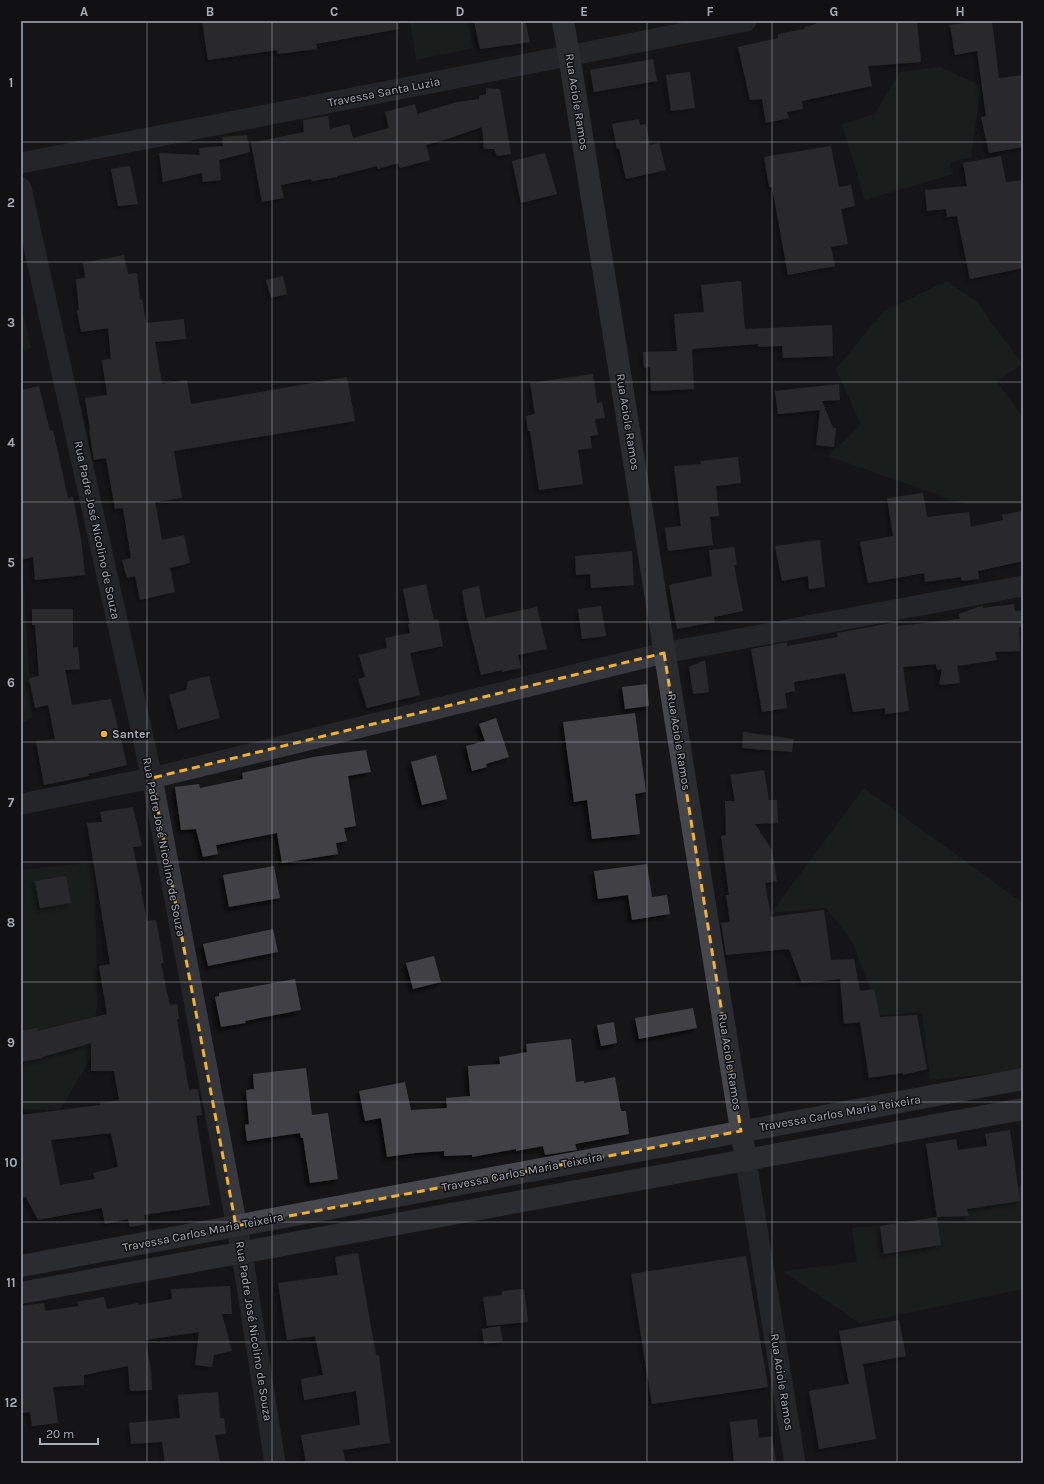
<svg xmlns="http://www.w3.org/2000/svg" width="1044" height="1484" font-family="Karla,sans-serif">
<style>
.green{fill:#1e261f}
.building{fill:#404145;fill-rule:evenodd;filter:url(#shadow)}
.lines{fill:none;stroke-linecap:round;stroke-linejoin:round}
.street{stroke:#37383d;stroke-width:21}
.secondary{stroke:#45474d;stroke-width:22}
.marked{fill:none;stroke:#f2b134;stroke-width:3;stroke-dasharray:8 5;stroke-linejoin:round}
.grid{fill:none;stroke:#a8adb8;stroke-width:1;stroke-opacity:0.55}
.poi-dot{fill:#f2b134;stroke:#111113;stroke-width:1.5}
.labels{text-anchor:middle;dominant-baseline:central;stroke-width:3;stroke-linejoin:round;paint-order:stroke}
.street-label{font-size:12px;fill:#a8adb8;stroke:#111113}
.poi-label{font-size:12px;font-weight:bold;fill:#a8adb8;stroke:#111113;text-anchor:start}
.neatline{fill:none;stroke:#a8adb8;stroke-width:1.5}
.grid-label{font-size:13px;text-anchor:middle;font-weight:bold;fill:#a8adb8}
</style>
<defs>
<filter id="shadow"><feDropShadow dx="-3.5" dy="3.5" stdDeviation="2" flood-color="#0009"/></filter>
</defs>
<rect width="100%" height="100%" fill="#161618"/>
<g class="green">
<path d="M 410,21 L 468,21 L 473,48 L 416,60 Z"/>
<path d="M 940,67 L 981,86 L 971,157 L 950,163 L 953,174 L 865,200 L 842,124 L 875,114 L 900,72 Z"/>
<path d="M 947,281 L 976,301 L 1022,364 L 997,382 L 1023,418 L 1023,504 L 963,504 L 828,456 L 861,425 L 836,369 L 884,311 Z"/>
<path d="M 21,303 L 31,348 L 21,351 Z"/>
<path d="M 21,569 L 23,573 L 32,718 L 21,723 Z"/>
<path d="M 864,788 L 1023,903 L 1023,1070 L 930,1080 L 922,1013 L 880,1015 L 852,941 L 826,908 L 771,913 Z"/>
<path d="M 95,862 L 97,1006 L 89,1061 L 60,1110 L 21,1109 L 21,870 Z"/>
<path d="M 1023,1186 L 1023,1289 L 859,1323 L 783,1271 L 857,1262 L 852,1228 L 880,1226 L 884,1254 L 941,1245 L 937,1217 L 969,1216 L 967,1209 L 1020,1201 L 1018,1187 Z"/>
</g>
<g class="building">
<path d="M 202,21 L 398,21 L 399,29 L 316,44 L 317,49 L 278,54 L 277,50 L 208,60 Z"/>
<path d="M 474,21 L 525,21 L 530,42 L 480,49 Z"/>
<path d="M 816,21 L 917,21 L 921,62 L 868,66 L 872,86 L 802,101 L 803,109 L 787,112 L 789,118 L 766,123 L 762,99 L 750,100 L 738,47 L 778,38 L 778,34 L 805,29 L 804,27 L 816,24 Z"/>
<path d="M 980,21 L 992,21 L 999,78 L 1023,75 L 1023,147 L 989,153 L 981,117 L 986,116 L 977,51 L 955,55 L 950,25 Z"/>
<path d="M 653,59 L 657,81 L 594,92 L 590,70 Z"/>
<path d="M 690,72 L 695,108 L 671,111 L 666,75 Z"/>
<path d="M 486,88 L 500,89 L 511,154 L 497,156 L 494,149 L 484,149 L 482,127 L 450,138 L 426,145 L 430,160 L 400,168 L 398,163 L 378,169 L 377,166 L 337,176 L 337,177 L 312,181 L 311,179 L 281,185 L 284,198 L 262,202 L 251,143 L 304,132 L 303,120 L 328,116 L 330,129 L 349,124 L 353,138 L 389,128 L 385,112 L 415,104 L 417,114 L 457,102 L 479,99 L 479,96 L 486,94 Z"/>
<path d="M 639,119 L 640,125 L 646,124 L 650,145 L 659,143 L 666,170 L 626,179 L 619,148 L 617,149 L 612,124 Z"/>
<path d="M 247,135 L 250,152 L 219,160 L 221,180 L 203,182 L 202,173 L 163,182 L 159,153 L 200,155 L 199,148 L 223,146 L 222,137 Z"/>
<path d="M 831,146 L 839,187 L 851,185 L 855,206 L 841,209 L 848,244 L 831,247 L 835,266 L 788,275 L 772,187 L 769,187 L 764,157 Z"/>
<path d="M 545,153 L 557,194 L 521,203 L 512,161 Z"/>
<path d="M 1001,156 L 1006,182 L 1023,180 L 1023,268 L 970,279 L 957,216 L 947,217 L 946,209 L 927,211 L 925,190 L 967,186 L 963,163 Z"/>
<path d="M 130,166 L 138,204 L 118,206 L 111,169 Z"/>
<path d="M 124,255 L 128,274 L 137,273 L 140,300 L 142,299 L 146,323 L 184,319 L 186,339 L 155,342 L 162,384 L 187,380 L 191,404 L 347,377 L 355,421 L 174,451 L 182,498 L 155,502 L 162,540 L 184,535 L 190,563 L 170,568 L 175,592 L 140,600 L 135,576 L 127,578 L 122,560 L 131,558 L 123,508 L 115,509 L 106,458 L 94,460 L 89,430 L 90,429 L 85,398 L 107,395 L 102,360 L 111,359 L 108,328 L 81,332 L 77,310 L 79,310 L 76,279 L 85,278 L 83,263 Z"/>
<path d="M 283,276 L 287,294 L 271,298 L 266,280 Z"/>
<path d="M 741,281 L 745,329 L 832,325 L 833,356 L 783,358 L 782,346 L 758,347 L 758,344 L 692,349 L 694,389 L 651,391 L 650,367 L 644,368 L 643,352 L 677,351 L 674,314 L 704,312 L 701,285 Z"/>
<path d="M 593,374 L 597,403 L 602,402 L 605,418 L 595,419 L 598,435 L 590,436 L 592,448 L 578,450 L 583,484 L 539,490 L 530,431 L 528,431 L 526,416 L 535,414 L 530,383 Z"/>
<path d="M 839,384 L 840,400 L 822,401 L 833,428 L 836,428 L 834,447 L 816,445 L 820,410 L 778,414 L 775,391 Z"/>
<path d="M 39,386 L 50,431 L 53,430 L 68,498 L 73,497 L 81,539 L 85,575 L 35,580 L 33,557 L 21,560 L 21,390 Z"/>
<path d="M 738,457 L 741,483 L 716,486 L 719,516 L 710,517 L 713,545 L 668,551 L 665,528 L 681,526 L 674,466 L 701,464 L 700,461 Z"/>
<path d="M 923,493 L 927,516 L 928,517 L 969,512 L 971,527 L 1003,520 L 1002,515 L 1023,511 L 1023,561 L 978,571 L 979,579 L 962,581 L 961,577 L 925,582 L 924,573 L 868,583 L 860,542 L 893,536 L 887,498 Z"/>
<path d="M 820,540 L 825,587 L 809,589 L 808,576 L 782,581 L 775,546 Z"/>
<path d="M 734,547 L 737,565 L 734,565 L 743,611 L 714,617 L 715,622 L 677,629 L 669,585 L 712,576 L 709,550 Z"/>
<path d="M 632,551 L 634,585 L 591,588 L 590,574 L 576,575 L 575,556 Z"/>
<path d="M 426,584 L 434,620 L 438,619 L 443,646 L 410,653 L 420,695 L 367,708 L 358,679 L 365,677 L 359,655 L 387,648 L 385,638 L 410,633 L 408,624 L 410,624 L 403,589 Z"/>
<path d="M 479,586 L 485,618 L 537,607 L 547,649 L 518,655 L 521,668 L 502,672 L 502,670 L 481,675 L 466,614 L 462,590 Z"/>
<path d="M 1014,604 L 1015,611 L 1023,611 L 1023,627 L 1019,627 L 1020,651 L 995,652 L 997,660 L 957,666 L 960,683 L 939,685 L 942,669 L 937,670 L 936,664 L 903,667 L 909,711 L 885,714 L 885,708 L 853,712 L 845,673 L 794,682 L 795,691 L 785,693 L 787,708 L 762,712 L 751,649 L 787,642 L 787,646 L 838,637 L 837,633 L 897,622 L 898,626 L 960,619 L 959,614 L 978,607 L 983,606 L 983,608 Z"/>
<path d="M 601,606 L 606,636 L 582,639 L 578,609 Z"/>
<path d="M 32,609 L 73,609 L 73,648 L 78,647 L 80,669 L 65,670 L 72,705 L 111,699 L 127,765 L 88,774 L 89,776 L 44,785 L 36,741 L 55,739 L 48,705 L 35,708 L 29,678 L 39,676 L 35,625 L 32,625 Z"/>
<path d="M 705,660 L 709,692 L 693,694 L 689,667 Z"/>
<path d="M 209,676 L 220,718 L 178,729 L 169,695 L 186,690 L 188,681 Z"/>
<path d="M 647,684 L 649,706 L 625,709 L 622,687 Z"/>
<path d="M 635,713 L 646,792 L 635,794 L 640,834 L 592,839 L 587,800 L 574,802 L 563,722 Z"/>
<path d="M 496,718 L 509,757 L 486,764 L 487,767 L 472,771 L 466,746 L 485,741 L 479,724 Z"/>
<path d="M 743,732 L 794,739 L 792,752 L 742,748 Z"/>
<path d="M 366,750 L 371,772 L 348,776 L 356,826 L 344,828 L 347,841 L 336,843 L 338,854 L 282,863 L 277,833 L 216,845 L 218,854 L 203,857 L 196,829 L 181,830 L 175,787 L 199,784 L 200,788 L 243,779 L 242,773 L 313,757 Z"/>
<path d="M 436,755 L 447,799 L 422,805 L 411,762 Z"/>
<path d="M 764,770 L 769,800 L 777,800 L 778,823 L 755,824 L 772,850 L 777,881 L 765,883 L 771,917 L 824,910 L 831,960 L 854,959 L 860,991 L 874,989 L 880,1017 L 917,1015 L 927,1069 L 903,1075 L 903,1073 L 869,1078 L 860,1022 L 844,1024 L 840,979 L 802,983 L 789,949 L 726,955 L 721,923 L 730,922 L 726,895 L 729,895 L 721,836 L 726,835 L 725,801 L 735,801 L 730,775 Z"/>
<path d="M 133,807 L 142,846 L 133,847 L 142,891 L 141,891 L 147,921 L 156,920 L 164,963 L 161,963 L 169,1002 L 170,1005 L 177,1004 L 179,1019 L 177,1019 L 189,1090 L 198,1089 L 202,1115 L 196,1116 L 210,1205 L 144,1215 L 146,1224 L 130,1227 L 128,1219 L 105,1224 L 102,1208 L 38,1220 L 26,1197 L 21,1198 L 21,1115 L 100,1105 L 100,1103 L 119,1100 L 114,1071 L 91,1071 L 91,1043 L 42,1057 L 43,1058 L 21,1062 L 21,1031 L 37,1028 L 38,1031 L 107,1014 L 99,966 L 110,964 L 87,823 L 102,822 L 100,812 ZM 111,1133 L 118,1167 L 93,1173 L 95,1179 L 60,1185 L 51,1140 Z"/>
<path d="M 647,864 L 652,897 L 667,895 L 670,914 L 632,920 L 628,895 L 598,899 L 594,871 Z"/>
<path d="M 274,866 L 280,898 L 229,907 L 223,875 Z"/>
<path d="M 66,876 L 71,903 L 40,908 L 35,881 Z"/>
<path d="M 273,929 L 278,952 L 208,966 L 203,944 Z"/>
<path d="M 434,956 L 441,982 L 413,989 L 406,963 Z"/>
<path d="M 295,979 L 301,1010 L 245,1021 L 246,1023 L 221,1027 L 215,997 L 219,996 L 219,993 Z"/>
<path d="M 693,1008 L 697,1028 L 639,1039 L 635,1018 Z"/>
<path d="M 614,1022 L 617,1043 L 601,1046 L 597,1025 Z"/>
<path d="M 571,1039 L 576,1082 L 584,1081 L 584,1083 L 615,1077 L 621,1111 L 626,1111 L 629,1134 L 575,1144 L 577,1150 L 545,1155 L 543,1146 L 516,1151 L 516,1149 L 472,1157 L 472,1155 L 444,1156 L 444,1151 L 415,1153 L 387,1157 L 381,1118 L 365,1121 L 359,1091 L 405,1082 L 411,1110 L 447,1108 L 446,1098 L 470,1096 L 468,1066 L 500,1064 L 499,1057 L 527,1052 L 526,1044 Z"/>
<path d="M 306,1068 L 312,1115 L 328,1113 L 338,1179 L 310,1183 L 303,1138 L 301,1138 L 300,1133 L 247,1141 L 245,1125 L 249,1124 L 246,1090 L 254,1089 L 253,1074 Z"/>
<path d="M 1010,1130 L 1020,1201 L 967,1209 L 969,1216 L 937,1217 L 926,1144 L 956,1139 L 958,1150 L 987,1146 L 985,1134 Z"/>
<path d="M 937,1217 L 941,1245 L 884,1254 L 880,1226 Z"/>
<path d="M 358,1253 L 376,1355 L 379,1355 L 390,1443 L 343,1450 L 346,1463 L 306,1463 L 301,1435 L 360,1425 L 356,1391 L 304,1400 L 301,1379 L 323,1375 L 315,1336 L 287,1340 L 278,1283 L 338,1275 L 335,1257 Z"/>
<path d="M 746,1256 L 768,1387 L 652,1404 L 631,1274 Z"/>
<path d="M 230,1286 L 232,1314 L 222,1314 L 232,1351 L 214,1355 L 212,1367 L 195,1365 L 199,1332 L 145,1340 L 151,1369 L 152,1390 L 130,1391 L 128,1366 L 84,1375 L 84,1385 L 53,1387 L 58,1423 L 32,1426 L 30,1412 L 21,1413 L 21,1306 L 44,1303 L 45,1311 L 79,1306 L 77,1302 L 104,1297 L 107,1309 L 138,1303 L 138,1305 L 172,1299 L 171,1289 Z"/>
<path d="M 524,1289 L 528,1322 L 487,1326 L 483,1297 L 502,1295 L 502,1291 Z"/>
<path d="M 899,1320 L 906,1356 L 863,1364 L 876,1439 L 819,1449 L 809,1391 L 849,1384 L 839,1331 Z"/>
<path d="M 500,1326 L 503,1342 L 484,1344 L 482,1329 Z"/>
<path d="M 218,1392 L 220,1418 L 224,1418 L 226,1434 L 215,1435 L 220,1463 L 165,1463 L 162,1442 L 131,1444 L 129,1423 L 180,1418 L 178,1395 Z"/>
<path d="M 757,1419 L 759,1438 L 772,1436 L 776,1462 L 734,1463 L 730,1422 Z"/>
</g>
<g class="lines">
<g class="street">
<path d="M 21,163 L 746,21"/>
<path d="M 21,188 L 152,778 L 242,1254 L 275,1463"/>
<path d="M 21,804 L 152,778 L 664,653 L 1023,586"/>
<path d="M 746,1161 L 795,1463"/>
</g>
<g class="secondary">
<path d="M 563,21 L 569,55 L 746,1161"/>
<path d="M 21,1266 L 1023,1079"/>
<path d="M 21,1293 C 355,1234 689,1172 1023,1109"/>
</g>
</g>
<path d="M0 0H1044V1484H0ZM 664,653 L 741,1131 L 236,1226 L 152,778 Z" fill="#161618" fill-opacity=".55" fill-rule="evenodd"/>
<path class="marked" d="M 664,653 L 741,1131 L 236,1226 L 152,778 Z"/>
<path class="grid" d="M 147,21 L 147,1463M 272,21 L 272,1463M 397,21 L 397,1463M 522,21 L 522,1463M 647,21 L 647,1463M 772,21 L 772,1463M 897,21 L 897,1463M 21,142 L 1023,142M 21,262 L 1023,262M 21,382 L 1023,382M 21,502 L 1023,502M 21,622 L 1023,622M 21,742 L 1023,742M 21,862 L 1023,862M 21,982 L 1023,982M 21,1102 L 1023,1102M 21,1222 L 1023,1222M 21,1342 L 1023,1342"/>
<circle class="poi-dot" cx="104" cy="734" r="4"/>
<g class="labels">
<g class="street-label">
<text transform="translate(384 92) rotate(-11)">Travessa Santa Luzia</text>
<text transform="translate(577 102) rotate(81)">Rua Aciole Ramos</text>
<text transform="translate(628 422) rotate(81)">Rua Aciole Ramos</text>
<text transform="translate(97 530) rotate(78)">Rua Padre José Nicolino de Souza</text>
<text transform="translate(679 742) rotate(81)">Rua Aciole Ramos</text>
<text transform="translate(164 847) rotate(79)">Rua Padre José Nicolino de Souza</text>
<text transform="translate(730 1062) rotate(81)">Rua Aciole Ramos</text>
<text transform="translate(840 1113) rotate(-10)">Travessa Carlos Maria Teixeira</text>
<text transform="translate(522 1172) rotate(-11)">Travessa Carlos Maria Teixeira</text>
<text transform="translate(203 1232) rotate(-11)">Travessa Carlos Maria Teixeira</text>
<text transform="translate(254 1331) rotate(81)">Rua Padre José Nicolino de Souza</text>
<text transform="translate(782 1382) rotate(81)">Rua Aciole Ramos</text>
</g>
<g class="poi-label">
<text x="112" y="734">Santer</text>
</g>
</g>
<rect width="1044" height="1484" fill="none" stroke="#111113" stroke-width="44"/>
<path d="M40 1438v6h58v-6" fill="none" stroke="#a8adb8" stroke-width="2"/>
<text x="46" y="1438" font-size="12" fill="#a8adb8" stroke="#111113" stroke-width="3" paint-order="stroke">20 m</text>
<rect x="22" y="22" width="1000" height="1440" class="neatline"/>
<g class="grid-label">
<text x="84" y="16">A</text>
<text x="210" y="16">B</text>
<text x="334" y="16">C</text>
<text x="460" y="16">D</text>
<text x="584" y="16">E</text>
<text x="710" y="16">F</text>
<text x="834" y="16">G</text>
<text x="960" y="16">H</text>
<text x="11" y="87">1</text>
<text x="11" y="207">2</text>
<text x="11" y="327">3</text>
<text x="11" y="447">4</text>
<text x="11" y="567">5</text>
<text x="11" y="687">6</text>
<text x="11" y="807">7</text>
<text x="11" y="927">8</text>
<text x="11" y="1047">9</text>
<text x="11" y="1167">10</text>
<text x="11" y="1287">11</text>
<text x="11" y="1407">12</text>
</g>
</svg>
